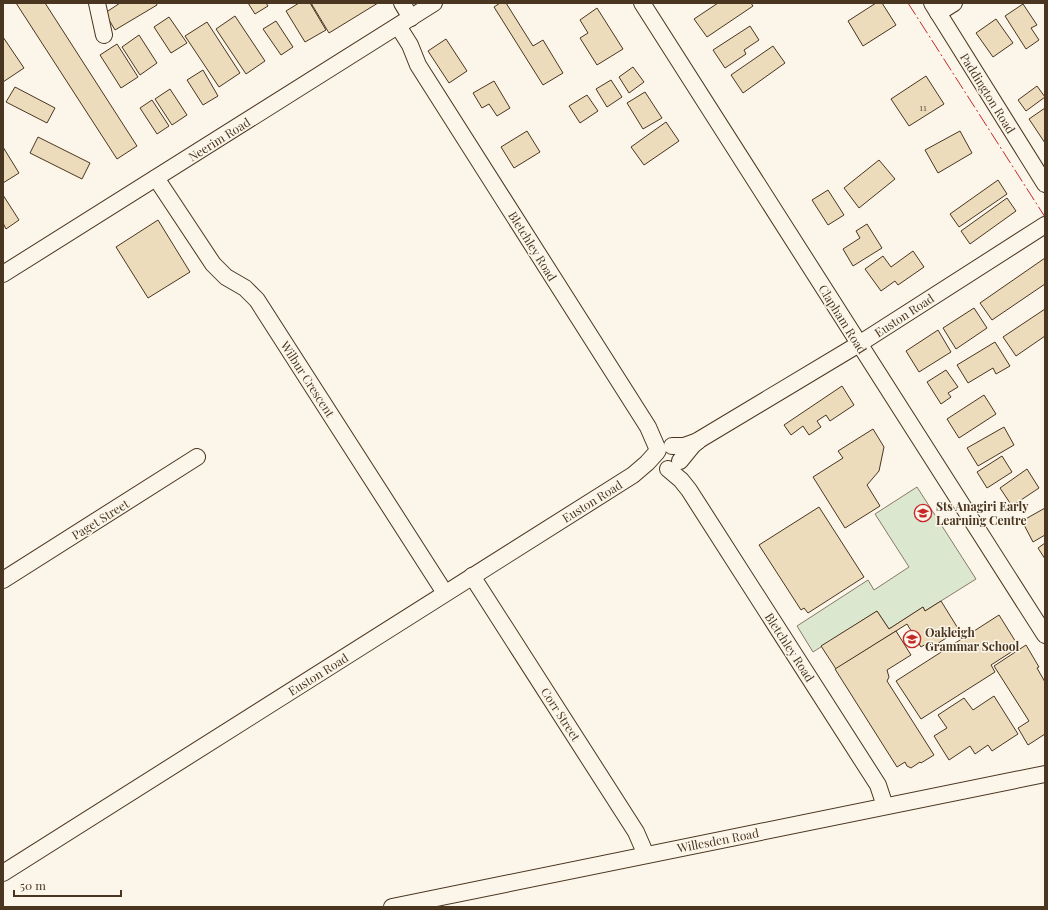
<svg xmlns="http://www.w3.org/2000/svg" width="1048" height="910" font-family="'Playfair Display',serif">
<style>
.green{fill:#dce7d0;stroke:#887966}
.building{fill:#ecdcbc;stroke:#4a3520}
.lines{fill:none;stroke-linecap:round;stroke-linejoin:round}
.minor-casing{stroke:#4a3520;stroke-width:18}
.minor{stroke:#fbf6e9;stroke-width:16}
.power{stroke:#c62828;stroke-width:1;stroke-dasharray:14 3 2 3;stroke-linecap:butt}
.labels{text-anchor:middle;dominant-baseline:central;stroke-width:3;stroke-linejoin:round;paint-order:stroke}
.number-label{font-size:10px;fill:#725f47}
.street-label{font-size:12px;fill:#4a3520;stroke:#fbf6e9}
.poi-label{font-size:12px;font-weight:bold;fill:#4a3520;stroke:#fbf6e9;text-anchor:start}
</style>
<rect width="100%" height="100%" fill="#fbf6e9"/>
<path class="green" d="M 917,487 L 976,579 L 925,611 L 923,607 L 889,629 L 877,611 L 813,652 L 797,626 L 868,580 L 874,590 L 909,567 L 875,514 Z"/>
<g class="building">
<path d="M 16,3 L 45,3 L 137,146 L 117,159 Z"/>
<path d="M 120,3 L 156,3 L 157,5 L 115,30 L 105,13 Z"/>
<path d="M 248,3 L 266,3 L 268,6 L 255,14 Z"/>
<path d="M 299,3 L 310,3 L 326,30 L 305,42 L 286,11 Z"/>
<path d="M 311,3 L 378,3 L 329,33 Z"/>
<path d="M 500,3 L 506,3 L 533,46 L 543,40 L 563,73 L 543,85 L 494,7 Z"/>
<path d="M 718,3 L 751,3 L 753,6 L 707,37 L 694,19 Z"/>
<path d="M 876,3 L 882,3 L 896,25 L 863,46 L 848,21 Z"/>
<path d="M 1023,4 L 1037,25 L 1031,28 L 1039,40 L 1026,49 L 1005,16 Z"/>
<path d="M 597,8 L 623,49 L 597,65 L 580,38 L 588,33 L 580,20 Z"/>
<path d="M 235,16 L 265,61 L 246,74 L 216,29 Z"/>
<path d="M 169,17 L 187,43 L 171,53 L 154,27 Z"/>
<path d="M 996,19 L 1013,43 L 993,57 L 976,33 Z"/>
<path d="M 276,21 L 293,47 L 281,55 L 263,29 Z"/>
<path d="M 207,22 L 240,73 L 219,87 L 185,36 Z"/>
<path d="M 750,26 L 759,40 L 744,50 L 746,54 L 725,68 L 713,50 Z"/>
<path d="M 139,35 L 157,63 L 140,75 L 122,47 Z"/>
<path d="M 3,37 L 24,68 L 3,82 Z"/>
<path d="M 446,39 L 467,71 L 449,83 L 428,51 Z"/>
<path d="M 117,44 L 138,77 L 121,88 L 100,55 Z"/>
<path d="M 773,46 L 785,63 L 743,93 L 731,75 Z"/>
<path d="M 633,67 L 644,82 L 629,93 L 619,77 Z"/>
<path d="M 203,70 L 218,96 L 203,105 L 187,80 Z"/>
<path d="M 926,76 L 944,104 L 909,126 L 891,99 Z"/>
<path d="M 611,80 L 622,97 L 607,107 L 596,89 Z"/>
<path d="M 494,81 L 510,108 L 497,116 L 489,104 L 482,108 L 473,93 Z"/>
<path d="M 1037,86 L 1045,97 L 1026,111 L 1018,100 Z"/>
<path d="M 15,87 L 55,108 L 47,123 L 6,102 Z"/>
<path d="M 170,89 L 187,115 L 172,125 L 155,99 Z"/>
<path d="M 645,92 L 662,118 L 643,129 L 627,103 Z"/>
<path d="M 587,95 L 598,111 L 580,123 L 569,106 Z"/>
<path d="M 152,100 L 169,126 L 157,134 L 140,108 Z"/>
<path d="M 1045,108 L 1045,143 L 1029,119 Z"/>
<path d="M 666,122 L 679,141 L 644,165 L 631,147 Z"/>
<path d="M 527,131 L 540,152 L 514,168 L 501,147 Z"/>
<path d="M 960,131 L 972,153 L 938,173 L 925,150 Z"/>
<path d="M 38,137 L 90,163 L 82,179 L 30,153 Z"/>
<path d="M 3,147 L 19,173 L 3,183 Z"/>
<path d="M 879,160 L 895,179 L 859,208 L 844,188 Z"/>
<path d="M 998,180 L 1007,194 L 959,227 L 950,214 Z"/>
<path d="M 828,190 L 844,215 L 828,225 L 812,200 Z"/>
<path d="M 3,195 L 19,220 L 6,229 L 3,223 Z"/>
<path d="M 1007,198 L 1016,211 L 970,244 L 961,231 Z"/>
<path d="M 158,220 L 190,272 L 148,298 L 116,247 Z"/>
<path d="M 867,224 L 882,248 L 853,266 L 843,249 L 860,238 L 856,231 Z"/>
<path d="M 913,251 L 924,267 L 898,285 L 895,281 L 881,291 L 865,269 L 883,256 L 891,267 Z"/>
<path d="M 1045,258 L 1045,284 L 992,320 L 980,303 Z"/>
<path d="M 974,308 L 987,328 L 956,349 L 943,328 Z"/>
<path d="M 1045,309 L 1045,336 L 1016,356 L 1003,337 Z"/>
<path d="M 938,330 L 951,352 L 919,372 L 906,351 Z"/>
<path d="M 995,342 L 1010,366 L 996,374 L 993,368 L 968,383 L 957,365 Z"/>
<path d="M 946,370 L 958,387 L 948,393 L 951,397 L 941,404 L 927,382 Z"/>
<path d="M 842,386 L 854,405 L 830,421 L 826,415 L 817,421 L 821,427 L 809,435 L 803,426 L 791,435 L 784,425 Z"/>
<path d="M 984,395 L 996,414 L 959,438 L 947,419 Z"/>
<path d="M 1004,427 L 1014,445 L 978,466 L 967,448 Z"/>
<path d="M 873,429 L 884,447 L 879,471 L 867,485 L 880,506 L 845,528 L 813,477 L 843,458 L 838,451 Z"/>
<path d="M 1002,456 L 1012,472 L 987,488 L 977,472 Z"/>
<path d="M 1027,469 L 1039,488 L 1012,506 L 1000,488 Z"/>
<path d="M 819,507 L 864,577 L 808,613 L 804,608 L 801,610 L 759,545 Z"/>
<path d="M 1045,508 L 1045,535 L 1033,542 L 1022,521 Z"/>
<path d="M 1045,543 L 1045,559 L 1038,548 Z"/>
<path d="M 941,601 L 959,630 L 932,647 L 929,642 L 921,647 L 907,624 L 836,669 L 821,646 L 877,611 L 889,629 L 923,607 L 925,611 Z"/>
<path d="M 999,615 L 1019,647 L 991,665 L 995,672 L 921,719 L 896,681 Z"/>
<path d="M 896,631 L 911,655 L 887,670 L 889,677 L 887,681 L 934,755 L 921,763 L 920,762 L 911,768 L 907,766 L 905,762 L 897,767 L 835,669 Z"/>
<path d="M 1026,645 L 1039,667 L 1037,668 L 1045,682 L 1045,734 L 1028,745 L 1018,728 L 1029,721 L 994,666 Z"/>
<path d="M 994,696 L 1018,734 L 992,751 L 988,745 L 975,754 L 970,746 L 949,760 L 934,736 L 947,728 L 938,715 L 964,698 L 973,710 Z"/>
</g>
<g class="lines">
<defs>
<g id="minor">
<path d="M 97,3 L 104,35"/>
<path d="M 402,3 L 411,18"/>
<path d="M 642,3 L 1045,635"/>
<path d="M 932,3 L 1045,184"/>
<path d="M 938,13 L 954,3"/>
<path d="M 398,26 L 410,45 L 418,65 L 648,427 L 658,450"/>
<path d="M 156,178 L 213,264 L 226,277 L 245,288 L 257,300 L 445,593"/>
<path d="M 3,274 L 434,3"/>
<path d="M 672,446 L 684,446 L 698,441"/>
<path d="M 680,461 L 693,445 L 699,440 L 859,344 L 1045,225"/>
<path d="M 668,469 L 681,480 L 689,490 L 878,785 L 885,806"/>
<path d="M 472,576 L 636,832 L 646,855"/>
<path d="M 3,580 L 197,457"/>
<path d="M 3,873 L 633,475 L 647,463 L 657,452"/>
<path d="M 392,907 L 1045,774"/>
</g>
</defs>
<use href="#minor" class="minor-casing"/>
<use href="#minor" class="minor"/>
<path class="power" d="M 908,3 L 1045,217"/>
</g>
<defs>
<symbol id="school-ring" viewBox="-11 -11 22 22"><circle r="9.5" fill="#fbf6e9" stroke="#c62828" stroke-width="1.5"/><path d="M0-5L7-2L0 1L-7-2ZM-4 1L0 2.5L4 1V4Q0 6-4 4Z" fill="#c62828"/></symbol>
</defs>
<g fill-rule="evenodd">
<use href="#school-ring" x="913" y="503" width="20" height="20"/>
<use href="#school-ring" x="902" y="629" width="20" height="20"/>
</g>
<g class="labels">
<g class="number-label">
<text x="923" y="107">11</text>
</g>
<g class="street-label">
<text transform="translate(988 93) rotate(58)">Paddington Road</text>
<text transform="translate(219 139) rotate(-32)">Neerim Road</text>
<text transform="translate(533 246) rotate(58)">Bletchley Road</text>
<text transform="translate(904 315) rotate(-33)">Euston Road</text>
<text transform="translate(843 319) rotate(58)">Clapham Road</text>
<text transform="translate(308 379) rotate(57)">Wilbur Crescent</text>
<text transform="translate(592 501) rotate(-32)">Euston Road</text>
<text transform="translate(100 519) rotate(-32)">Paget Street</text>
<text transform="translate(790 647) rotate(57)">Bletchley Road</text>
<text transform="translate(318 674) rotate(-32)">Euston Road</text>
<text transform="translate(561 714) rotate(57)">Corr Street</text>
<text transform="translate(718 840) rotate(-11)">Willesden Road</text>
</g>
<g class="poi-label">
<text x="936" y="506">Sts Anagiri Early<tspan x="936" dy="14">Learning Centre</tspan></text>
<text x="925" y="632">Oakleigh<tspan x="925" dy="14">Grammar School</tspan></text>
</g>
</g>
<rect width="1048" height="910" fill="none" stroke="#4a3520" stroke-width="8"/>
<path d="M14 890v6h107v-6" fill="none" stroke="#4a3520" stroke-width="2"/>
<text x="20" y="890" font-size="12" fill="#4a3520" stroke="#fbf6e9" stroke-width="3" paint-order="stroke">50 m</text>
</svg>
